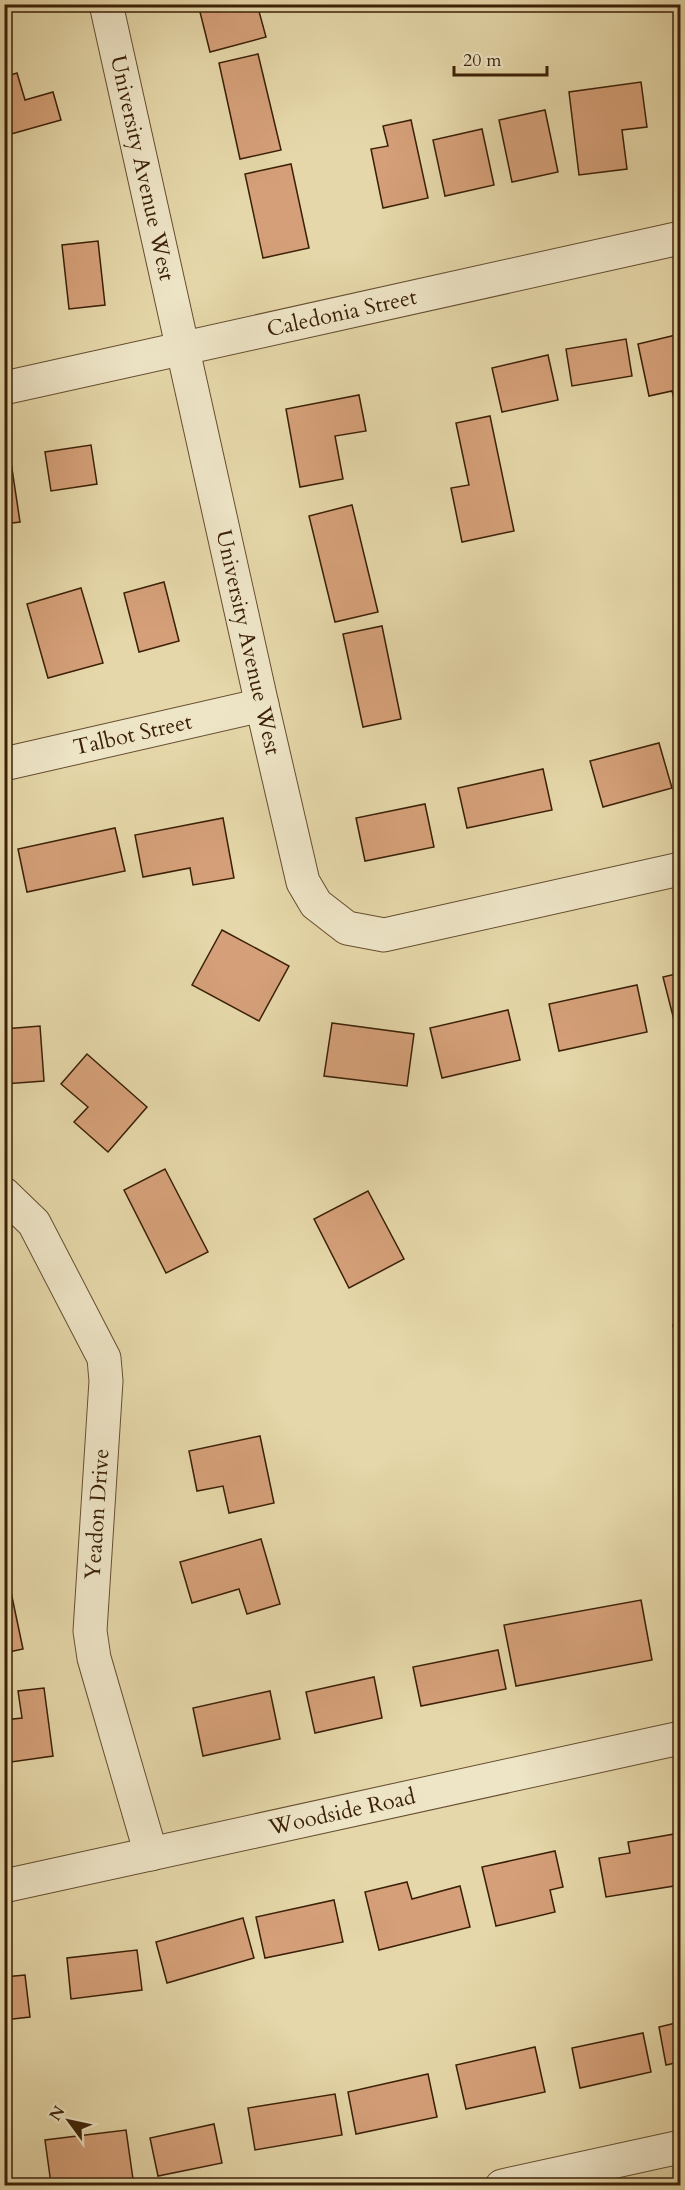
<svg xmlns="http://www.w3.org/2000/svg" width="685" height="2190" font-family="Cardo,serif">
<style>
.building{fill:#d5a079;stroke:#3b2007;stroke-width:1.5}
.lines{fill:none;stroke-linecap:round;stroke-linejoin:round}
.minor-casing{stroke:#664e30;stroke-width:35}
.minor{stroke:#eee5c7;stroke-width:33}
.labels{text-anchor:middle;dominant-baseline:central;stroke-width:6;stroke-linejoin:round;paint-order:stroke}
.street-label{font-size:22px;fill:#3b2007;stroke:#eee5c7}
</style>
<rect width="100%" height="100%" fill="#e5d7a9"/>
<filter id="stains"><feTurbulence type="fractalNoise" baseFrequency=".00333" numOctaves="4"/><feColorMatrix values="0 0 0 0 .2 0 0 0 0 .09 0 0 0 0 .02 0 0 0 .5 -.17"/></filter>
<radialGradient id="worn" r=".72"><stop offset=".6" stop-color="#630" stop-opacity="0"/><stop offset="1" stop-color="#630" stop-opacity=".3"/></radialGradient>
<g class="building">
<path d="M 198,4 L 257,4 L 266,37 L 210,52 Z"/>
<path d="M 258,54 L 281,150 L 240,159 L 219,63 Z"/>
<path d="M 17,73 L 25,100 L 53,92 L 61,120 L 4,136 L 4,77 Z"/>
<path d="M 641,82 L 647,127 L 622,130 L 627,169 L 579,175 L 569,92 Z"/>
<path d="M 545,110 L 558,172 L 512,182 L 499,120 Z"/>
<path d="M 411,120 L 428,198 L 383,208 L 371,149 L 388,146 L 383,126 Z"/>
<path d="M 482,129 L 494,185 L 445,196 L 433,140 Z"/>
<path d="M 291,164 L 309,248 L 263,258 L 245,174 Z"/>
<path d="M 98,241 L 105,305 L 69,309 L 62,245 Z"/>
<path d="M 680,334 L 680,410 L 677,411 L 672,391 L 649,396 L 638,344 Z"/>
<path d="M 626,339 L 632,376 L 572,386 L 566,349 Z"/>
<path d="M 548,355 L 558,400 L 502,412 L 492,368 Z"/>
<path d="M 359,395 L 366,431 L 335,436 L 343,479 L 300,487 L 286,409 Z"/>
<path d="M 490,416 L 514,531 L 462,542 L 451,488 L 469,485 L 456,423 Z"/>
<path d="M 91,445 L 97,484 L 51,491 L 45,452 Z"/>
<path d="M 11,462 L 20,522 L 4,524 L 4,463 Z"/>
<path d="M 352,505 L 378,612 L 335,622 L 309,516 Z"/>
<path d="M 164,582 L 179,641 L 139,652 L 124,593 Z"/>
<path d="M 81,588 L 103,663 L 48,678 L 27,604 Z"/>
<path d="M 382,626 L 401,719 L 363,727 L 343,634 Z"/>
<path d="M 680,735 L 680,754 L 676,736 Z"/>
<path d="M 659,743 L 672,788 L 603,807 L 590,761 Z"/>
<path d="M 543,769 L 552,810 L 467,828 L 458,788 Z"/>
<path d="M 425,804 L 434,847 L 365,861 L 356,818 Z"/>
<path d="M 223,818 L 234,878 L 193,885 L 190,868 L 143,877 L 135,835 Z"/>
<path d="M 115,828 L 125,871 L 27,892 L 18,849 Z"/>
<path d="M 222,930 L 289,966 L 259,1021 L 192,985 Z"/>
<path d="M 680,973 L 680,1026 L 676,1028 L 663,977 Z"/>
<path d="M 637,985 L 647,1032 L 559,1051 L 549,1004 Z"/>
<path d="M 508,1010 L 520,1060 L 442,1078 L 430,1028 Z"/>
<path d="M 332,1023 L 414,1034 L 407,1086 L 324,1076 Z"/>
<path d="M 40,1026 L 44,1081 L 4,1084 L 4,1029 Z"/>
<path d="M 87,1054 L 147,1107 L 108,1152 L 74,1122 L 88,1107 L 61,1084 Z"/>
<path d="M 165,1169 L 208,1252 L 166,1273 L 124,1190 Z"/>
<path d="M 368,1191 L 404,1259 L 349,1288 L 314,1219 Z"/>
<path d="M 680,1323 L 680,1359 L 673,1325 Z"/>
<path d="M 260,1436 L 274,1503 L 229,1513 L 223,1486 L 197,1491 L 189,1451 Z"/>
<path d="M 261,1539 L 280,1604 L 247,1614 L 239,1589 L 192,1603 L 180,1562 Z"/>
<path d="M 4,1559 L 23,1649 L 4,1653 Z"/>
<path d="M 641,1600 L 652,1660 L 516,1686 L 504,1625 Z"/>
<path d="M 498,1650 L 506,1689 L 421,1706 L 413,1667 Z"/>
<path d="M 374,1677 L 382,1718 L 315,1733 L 306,1692 Z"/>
<path d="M 44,1688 L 53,1756 L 4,1763 L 4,1720 L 22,1718 L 18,1691 Z"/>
<path d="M 270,1691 L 280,1739 L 203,1756 L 193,1708 Z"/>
<path d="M 680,1833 L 680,1885 L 606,1897 L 599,1858 L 630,1853 L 628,1842 Z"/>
<path d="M 555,1851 L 563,1887 L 550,1890 L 555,1912 L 496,1926 L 482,1867 Z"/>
<path d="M 407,1882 L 412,1899 L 460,1886 L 470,1927 L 379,1950 L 365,1892 Z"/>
<path d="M 334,1900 L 343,1942 L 265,1958 L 256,1917 Z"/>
<path d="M 243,1918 L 254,1958 L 167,1983 L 156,1942 Z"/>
<path d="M 137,1950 L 142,1990 L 71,1999 L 67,1958 Z"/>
<path d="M 25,1975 L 30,2017 L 4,2020 L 4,1977 Z"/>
<path d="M 680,2022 L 680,2062 L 666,2065 L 659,2027 Z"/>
<path d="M 643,2033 L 651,2072 L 580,2088 L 572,2048 Z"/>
<path d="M 535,2047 L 545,2092 L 466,2109 L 456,2065 Z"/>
<path d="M 428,2074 L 437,2117 L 356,2134 L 348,2092 Z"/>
<path d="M 335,2094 L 342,2135 L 255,2150 L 248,2108 Z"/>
<path d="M 214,2124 L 222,2163 L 158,2176 L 150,2138 Z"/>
<path d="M 126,2130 L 134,2186 L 88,2186 L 87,2179 L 51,2184 L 45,2140 Z"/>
</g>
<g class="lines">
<defs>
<g id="minor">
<path id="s1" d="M 106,4 L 262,705 L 303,882 L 316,904 L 347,928 L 384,935 L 680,869"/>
<path id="s2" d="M 4,388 L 680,238"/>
<path id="s3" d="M 4,764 L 262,705"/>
<path d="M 4,1194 L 34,1223 L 104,1358 L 106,1381 L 90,1631 L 94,1658 L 151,1854"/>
<path id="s4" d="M 4,1886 L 680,1738"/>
<path d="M 502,2186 L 680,2147"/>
</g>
</defs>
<use href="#minor" class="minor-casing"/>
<use href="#minor" class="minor"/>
</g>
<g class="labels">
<g class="street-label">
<text stroke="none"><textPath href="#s1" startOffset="168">University Avenue West</textPath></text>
<text stroke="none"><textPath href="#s2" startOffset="346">Caledonia Street</textPath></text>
<text stroke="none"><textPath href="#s1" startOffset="654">University Avenue West</textPath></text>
<text stroke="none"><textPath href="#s3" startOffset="132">Talbot Street</textPath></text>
<text transform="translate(97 1514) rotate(-86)">Yeadon Drive</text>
<text stroke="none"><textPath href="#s4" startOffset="346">Woodside Road</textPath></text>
</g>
</g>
<rect width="685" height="2190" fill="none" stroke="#e5d7a9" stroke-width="24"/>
<rect x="6" y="6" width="673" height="2178" fill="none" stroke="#3b2007" stroke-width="3"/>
<rect x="12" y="12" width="661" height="2166" fill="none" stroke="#3b2007" stroke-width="1.5"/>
<g transform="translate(69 2121) rotate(303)" stroke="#eee5c7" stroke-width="4.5" paint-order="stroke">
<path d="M0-4.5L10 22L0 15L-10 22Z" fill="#3b2007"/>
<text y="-9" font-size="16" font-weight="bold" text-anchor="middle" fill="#3b2007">N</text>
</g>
<path d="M454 66v9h93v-9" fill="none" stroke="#3b2007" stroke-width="3"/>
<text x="463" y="66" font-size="18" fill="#3b2007" stroke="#eee5c7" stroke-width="4.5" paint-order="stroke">20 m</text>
<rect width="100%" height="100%" filter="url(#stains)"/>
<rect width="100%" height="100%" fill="url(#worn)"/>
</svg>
